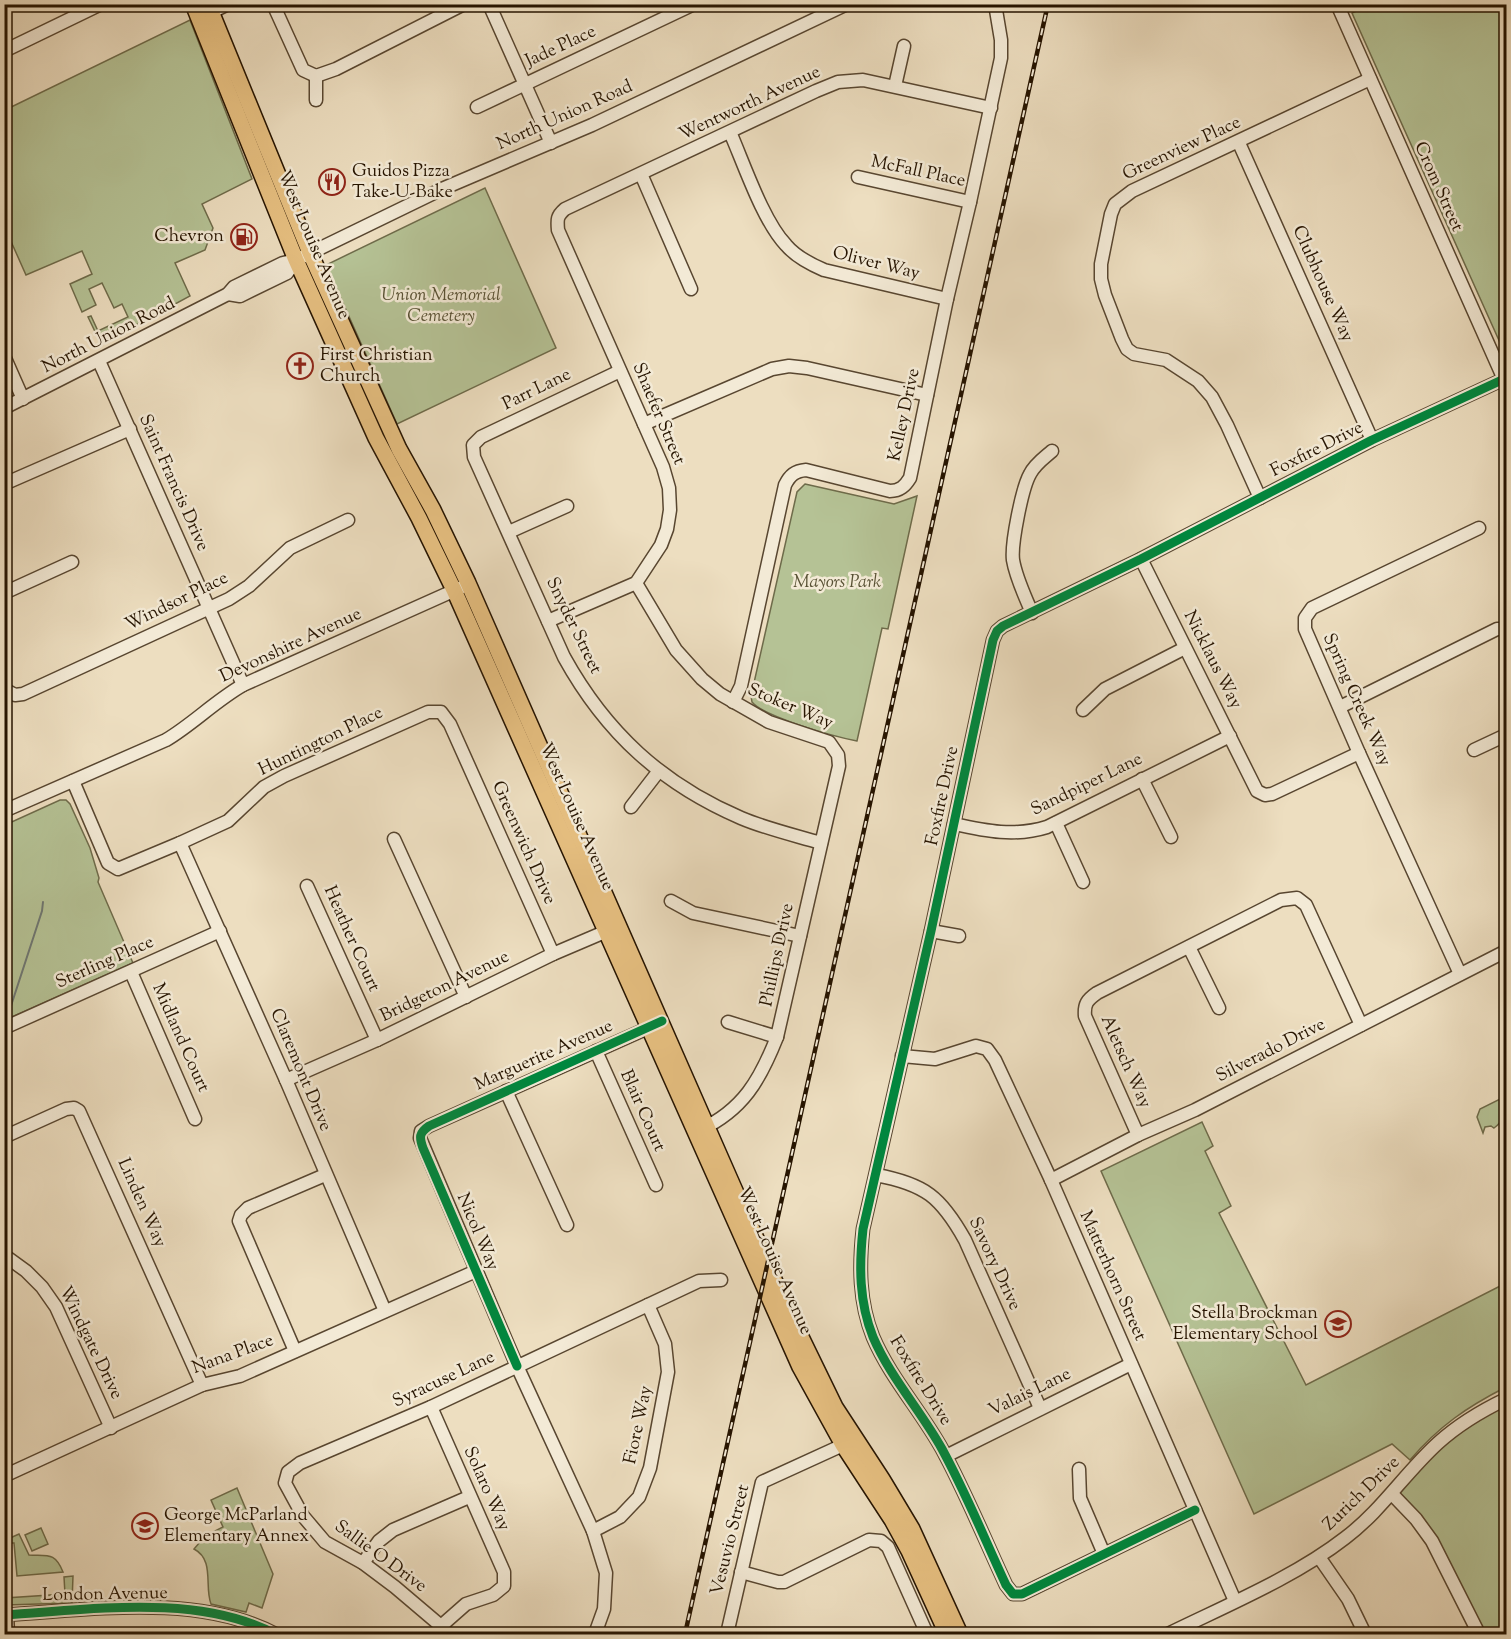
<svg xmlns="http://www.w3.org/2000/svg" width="1511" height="1639" font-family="'Sorts Mill Goudy',serif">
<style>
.green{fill:#b5c295;stroke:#6e6b4a;stroke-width:1.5}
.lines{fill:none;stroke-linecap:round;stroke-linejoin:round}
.stream{stroke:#6f7772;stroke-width:2}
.minor-casing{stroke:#584630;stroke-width:15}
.major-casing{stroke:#261400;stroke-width:18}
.minor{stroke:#f3ead6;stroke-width:12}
.major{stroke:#e6bf80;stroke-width:15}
.rail-casing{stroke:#261400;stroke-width:4.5}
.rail{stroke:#f3ead6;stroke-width:2;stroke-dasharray:7;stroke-linecap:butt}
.cycleway-casing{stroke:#f3ead6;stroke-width:13}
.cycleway{stroke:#00873e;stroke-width:9}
.labels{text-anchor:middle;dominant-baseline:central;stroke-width:5;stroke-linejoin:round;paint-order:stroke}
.street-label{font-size:18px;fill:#261400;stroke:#f3ead6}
.poi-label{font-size:18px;fill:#261400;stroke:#f3ead6;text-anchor:start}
.park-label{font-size:18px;font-style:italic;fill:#585134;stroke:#f3ead6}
</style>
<rect width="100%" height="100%" fill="#eddec0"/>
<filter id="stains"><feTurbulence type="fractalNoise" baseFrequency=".00333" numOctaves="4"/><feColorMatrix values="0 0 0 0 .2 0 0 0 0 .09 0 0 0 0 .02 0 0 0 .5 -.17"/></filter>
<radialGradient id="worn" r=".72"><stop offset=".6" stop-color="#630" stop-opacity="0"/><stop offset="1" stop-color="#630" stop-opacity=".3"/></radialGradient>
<g class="green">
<path d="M 1369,5 L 1506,5 L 1506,356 L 1352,13 Z"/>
<path d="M 190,20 L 252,179 L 202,204 L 213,228 L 205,250 L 175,263 L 190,296 L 101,344 L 88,317 L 91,316 L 98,331 L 128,317 L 122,304 L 114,308 L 102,283 L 89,289 L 96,305 L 82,312 L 70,284 L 92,274 L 82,251 L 26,275 L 5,228 L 5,110 Z"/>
<path d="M 485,188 L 556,348 L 397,424 L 326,265 Z"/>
<path d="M 805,484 L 894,504 L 917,496 L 888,629 L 882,628 L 857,741 C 836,737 764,717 752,702 L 751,696 L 797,492 Z"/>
<path d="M 60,800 L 66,800 L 70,804 L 90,848 L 99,878 L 98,882 L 133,963 L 5,1020 L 5,825 Z"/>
<path d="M 1502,1098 L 1506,1100 C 1507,1110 1503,1122 1494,1128 L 1491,1126 L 1485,1127 L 1483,1133 L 1477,1117 L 1480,1109 Z"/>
<path d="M 1202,1122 L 1213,1146 L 1205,1151 L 1231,1206 L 1219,1213 L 1306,1385 L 1506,1283 L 1506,1387 C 1467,1407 1439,1426 1410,1460 L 1392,1444 L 1254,1514 L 1101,1171 Z"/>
<path d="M 1506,1399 L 1506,1634 L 1479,1634 L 1452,1579 L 1392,1494 L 1436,1445 Z"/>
<path d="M 237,1488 L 273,1574 L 262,1608 L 249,1603 L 246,1612 L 211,1604 C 204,1586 215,1560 194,1549 L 205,1536 L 223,1527 L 211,1500 Z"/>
<path d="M 41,1528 L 48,1544 L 32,1551 L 25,1535 Z"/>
<path d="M 19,1534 L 29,1555 C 48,1556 55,1552 63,1572 L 17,1576 L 14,1543 L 10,1543 L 10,1538 Z"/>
<path d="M 73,1576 L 72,1603 L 5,1605 L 5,1598 L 65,1594 L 64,1577 Z"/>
</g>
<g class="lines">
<path class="stream" d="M 8,1022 L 7,1018 L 42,911 L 43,902"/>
<defs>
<g id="minor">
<path d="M 273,4 L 303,70 L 316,76"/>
<path d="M 489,4 L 551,143"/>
<path d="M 1337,4 L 1506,384"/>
<path d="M 212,12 L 228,4"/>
<path d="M 4,51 L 101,4"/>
<path d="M 316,76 L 336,69 L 464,4"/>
<path d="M 895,86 L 904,46"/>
<path d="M 316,100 L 316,76"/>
<path d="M 477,107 L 694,4"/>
<path d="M 730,132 C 744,164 763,221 786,245 C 796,257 810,264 824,270 L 947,299"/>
<path d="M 1239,143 L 1372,440"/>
<path d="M 641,174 L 691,289"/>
<path d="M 858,177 L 970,202"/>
<path d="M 228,294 L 240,296 L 287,273 L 296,260"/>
<path d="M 4,356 L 23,399"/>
<path d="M 99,361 L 243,685"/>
<path d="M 620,371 L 481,437 L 473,445 L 474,457 L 564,657 C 606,733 662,784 741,818 C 767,829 794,835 821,843"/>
<path d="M 4,408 L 228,294 L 234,287 L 283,263 L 296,260 L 442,189 L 592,125 L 847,4"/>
<path d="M 644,424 L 772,369 L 789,366 L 807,368 L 927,395"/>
<path d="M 4,484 L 130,429"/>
<path d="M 1260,498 L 1227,425 L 1212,397 L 1198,381 L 1166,360 L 1134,354 L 1127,349 L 1122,339 L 1105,295 L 1101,279 L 1101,264 L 1111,214 L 1115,204 L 1132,191 L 1370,79"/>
<path d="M 509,532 L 567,506"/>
<path d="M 1141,559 L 1257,791 L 1265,795 L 1272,794 L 1359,753"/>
<path d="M 636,583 L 676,650 L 702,679 L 720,694 L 769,722 L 829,742 L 838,755 L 839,766 L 777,1037 C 760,1080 743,1110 700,1130"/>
<path d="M 4,593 L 72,562"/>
<path d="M 1032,613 C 1025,596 1016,578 1013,560 C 1011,544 1022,488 1030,474 C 1035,464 1044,458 1052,451"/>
<path d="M 548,621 L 636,583 L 661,545 L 667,529 L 670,510 L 669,488 L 663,467 L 558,230 C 557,219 557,216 565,209 L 816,91 L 838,82 L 863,80 L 991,108"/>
<path d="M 4,689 L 15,695 L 23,694 L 229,599 L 249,586 L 290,548 L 348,520"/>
<path d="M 733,702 L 741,686 L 785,485 C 790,475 795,471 806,470 L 890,491 C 900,491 905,486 910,478 L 947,299 L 970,202 L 1001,58 L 1001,40 L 995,4"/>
<path d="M 1340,707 L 1497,629 L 1506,629"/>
<path d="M 1083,710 L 1105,689 L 1185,648"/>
<path d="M 1474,750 L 1506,735"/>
<path d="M 1142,779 L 1171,837"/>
<path d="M 73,781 L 108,863 L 118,869 L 180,843 L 228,821 L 264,787 L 284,776 L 428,712 L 441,712 L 450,724 L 553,954"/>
<path d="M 631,807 L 658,772"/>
<path d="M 4,811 L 166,740 C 193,724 215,701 243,685 L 462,587"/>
<path d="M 1056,823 L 1083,882"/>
<path d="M 954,824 C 986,831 1015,837 1047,827 L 1230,736"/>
<path d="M 394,839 L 466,997"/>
<path d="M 180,843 L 286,1080 L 385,1311"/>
<path d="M 307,886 L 377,1040"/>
<path d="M 671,901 L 693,913 L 800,936"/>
<path d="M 931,931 L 959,936"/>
<path d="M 1189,947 L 1219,1008"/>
<path d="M 131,972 L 195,1119"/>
<path d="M 1460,974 L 1359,753 L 1305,629 L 1305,618 L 1312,608 L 1479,528"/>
<path d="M 728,1022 L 777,1037"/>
<path d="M 4,1028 L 220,931"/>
<path d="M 596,1051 L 656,1185"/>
<path d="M 902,1056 L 935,1059 L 976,1046 L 987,1049 L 995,1060 L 1051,1180 L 1235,1601"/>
<path d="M 286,1080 L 377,1040 L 553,954 L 614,928"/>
<path d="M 506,1091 L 567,1225"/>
<path d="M 1138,1135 L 1085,1016 C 1084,1004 1087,1000 1097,993 L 1281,900 L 1297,898 L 1306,905 L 1361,1025"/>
<path d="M 4,1137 L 66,1109 L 74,1108 L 79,1111 L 202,1385"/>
<path d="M 876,1175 C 925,1184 941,1197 965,1240 L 1040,1408"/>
<path d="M 1051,1180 L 1138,1135 L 1195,1110 L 1506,951"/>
<path d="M 4,1255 L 26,1271 L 42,1287 L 56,1307 L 111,1428"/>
<path d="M 295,1351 L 239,1221 L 241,1215 L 248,1208 L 325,1175"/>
<path d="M 431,1407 L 504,1572 L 504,1586 L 493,1595 L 466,1604 L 441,1626"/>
<path d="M 946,1456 L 1131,1364"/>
<path d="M 1079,1469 L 1080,1498 L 1104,1554"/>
<path d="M 4,1476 L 202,1385 L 240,1376 L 476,1271"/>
<path d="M 1392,1494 L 1416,1519 L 1432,1541 L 1479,1634"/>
<path d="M 1195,1510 L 1022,1594 L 1013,1594 L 1006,1585 C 985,1540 966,1493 942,1449 C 921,1411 890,1377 873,1337 C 859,1302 859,1266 863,1229 L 931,931 L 993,640 L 997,631 L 1003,626 L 1141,559 L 1372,440 L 1504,379"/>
<path d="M 593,1531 L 620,1517 L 639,1497 L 650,1468 L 668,1372 L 665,1344 L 648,1305"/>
<path d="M 1319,1557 L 1348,1599 L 1365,1634"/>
<path d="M 363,1563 L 379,1541 L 393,1530 L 469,1497"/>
<path d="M 741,1572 L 778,1582 L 784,1582 L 869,1540 L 881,1541 L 888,1547 L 927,1634"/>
<path d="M 4,1615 C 90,1610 197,1593 275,1634"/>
<path d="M 7,1615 L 8,1634"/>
<path d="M 448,1634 L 441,1626 L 395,1587 L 363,1563 L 325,1542 L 303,1516 L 285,1483 L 288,1472 L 300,1463 L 431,1407 L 699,1281 L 721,1280"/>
<path d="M 595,1634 L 604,1609 L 606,1573 L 593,1531 L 517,1366 L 420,1138 L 421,1131 L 429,1126 L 657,1024"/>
<path d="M 727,1634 L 762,1482 L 843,1445 L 849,1440"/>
<path d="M 1168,1634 C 1225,1606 1295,1577 1345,1538 C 1381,1511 1405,1473 1438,1443 C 1459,1424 1481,1411 1506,1399"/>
</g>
<g id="major">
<path d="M 193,4 L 296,260 L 332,340 L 376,438 L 419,518 L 454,590 L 800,1367 L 843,1445 L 892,1520 L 909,1551 L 947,1634"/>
<path d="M 208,4 L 310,253 L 399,449 L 433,510 L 468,583 L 783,1300 L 835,1407 L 882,1479 L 912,1529 L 960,1634"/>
</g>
</defs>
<use href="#minor" class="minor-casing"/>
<use href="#major" class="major-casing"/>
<use href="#minor" class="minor"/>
<use href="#major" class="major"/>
<defs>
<path id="rail" d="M 685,1634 L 1048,4"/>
</defs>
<use href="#rail" class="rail-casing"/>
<use href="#rail" class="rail"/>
<defs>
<g id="cycleway">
<path d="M 517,1366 L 423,1148 C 419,1137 419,1133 429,1126 L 662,1021"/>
<path d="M 1195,1510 L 1022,1594 L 1013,1594 L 1006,1585 C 985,1540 966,1493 942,1449 C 921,1411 890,1377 873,1337 C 859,1302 859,1266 863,1229 L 931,931 L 993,640 L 997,631 L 1003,626 L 1141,559 L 1372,440 L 1504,379"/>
<path d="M 4,1615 C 90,1610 197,1593 275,1634"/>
</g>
</defs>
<use href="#cycleway" class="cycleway-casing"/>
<use href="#cycleway" class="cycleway"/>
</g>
<defs>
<symbol id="restaurant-ring" viewBox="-11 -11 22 22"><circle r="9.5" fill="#f3ead6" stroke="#8f2418" stroke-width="1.5"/><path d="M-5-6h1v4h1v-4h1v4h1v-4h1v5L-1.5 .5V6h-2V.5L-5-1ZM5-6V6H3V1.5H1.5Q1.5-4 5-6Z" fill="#8f2418"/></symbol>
<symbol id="fuel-ring" viewBox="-11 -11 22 22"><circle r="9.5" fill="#f3ead6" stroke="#8f2418" stroke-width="1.5"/><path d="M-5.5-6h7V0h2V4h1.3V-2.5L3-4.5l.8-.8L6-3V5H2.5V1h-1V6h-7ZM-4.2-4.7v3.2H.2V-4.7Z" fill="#8f2418"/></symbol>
<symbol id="church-ring" viewBox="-11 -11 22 22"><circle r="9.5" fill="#f3ead6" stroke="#8f2418" stroke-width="1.5"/><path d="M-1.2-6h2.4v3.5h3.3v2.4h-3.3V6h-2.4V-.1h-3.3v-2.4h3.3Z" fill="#8f2418"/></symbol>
<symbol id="school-ring" viewBox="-11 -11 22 22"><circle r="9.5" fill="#f3ead6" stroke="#8f2418" stroke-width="1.5"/><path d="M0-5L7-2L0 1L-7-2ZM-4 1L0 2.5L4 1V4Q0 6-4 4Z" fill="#8f2418"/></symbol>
</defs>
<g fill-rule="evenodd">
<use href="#restaurant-ring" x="317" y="167" width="30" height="30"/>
<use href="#fuel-ring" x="229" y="222" width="30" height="30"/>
<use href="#church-ring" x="285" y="351" width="30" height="30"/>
<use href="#school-ring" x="1323" y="1309" width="30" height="30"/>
<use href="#school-ring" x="130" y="1511" width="30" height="30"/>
</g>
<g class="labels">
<g class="street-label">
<text transform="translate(561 47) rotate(-25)">Jade Place</text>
<text transform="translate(750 104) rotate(-25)">Wentworth Avenue</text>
<text transform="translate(565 116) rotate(-24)">North Union Road</text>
<text transform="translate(1182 149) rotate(-25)">Greenview Place</text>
<text transform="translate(918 172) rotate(12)">McFall Place</text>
<text transform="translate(1438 187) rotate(66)">Crom Street</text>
<text transform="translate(313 245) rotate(67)">West Louise Avenue</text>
<text transform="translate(876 264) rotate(14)">Oliver Way</text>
<text transform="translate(1322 284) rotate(66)">Clubhouse Way</text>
<text transform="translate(109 336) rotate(-27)">North Union Road</text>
<text transform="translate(537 390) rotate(-26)">Parr Lane</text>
<text transform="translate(658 414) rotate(67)">Shaefer Street</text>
<text transform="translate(905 415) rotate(-78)">Kelley Drive</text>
<text transform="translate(1317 450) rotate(-27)">Foxfire Drive</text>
<text transform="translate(173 483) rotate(66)">Saint Francis Drive</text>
<text transform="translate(177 602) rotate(-26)">Windsor Place</text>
<text transform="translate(573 626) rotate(64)">Snyder Street</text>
<text transform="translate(291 646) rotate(-25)">Devonshire Avenue</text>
<text transform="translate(1212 660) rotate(63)">Nicklaus Way</text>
<text transform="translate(1356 700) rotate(66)">Spring Creek Way</text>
<text transform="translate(790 707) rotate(23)">Stoker Way</text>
<text transform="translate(321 742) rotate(-26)">Huntington Place</text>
<text transform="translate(1087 785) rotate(-26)">Sandpiper Lane</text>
<text transform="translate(943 796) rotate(-78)">Foxfire Drive</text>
<text transform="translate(576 817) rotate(66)">West Louise Avenue</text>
<text transform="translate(523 843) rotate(66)">Greenwich Drive</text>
<text transform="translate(351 939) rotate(66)">Heather Court</text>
<text transform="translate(778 955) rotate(-78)">Phillips Drive</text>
<text transform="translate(105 963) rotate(-24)">Sterling Place</text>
<text transform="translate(445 987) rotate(-26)">Bridgeton Avenue</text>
<text transform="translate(180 1038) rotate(66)">Midland Court</text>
<text transform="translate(1271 1051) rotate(-27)">Silverado Drive</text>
<text transform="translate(544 1056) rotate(-24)">Marguerite Avenue</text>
<text transform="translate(1125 1062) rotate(66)">Aletsch Way</text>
<text transform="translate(300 1070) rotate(67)">Claremont Drive</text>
<text transform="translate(642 1111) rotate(66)">Blair Court</text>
<text transform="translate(141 1203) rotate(66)">Linden Way</text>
<text transform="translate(477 1232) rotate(67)">Nicol Way</text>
<text transform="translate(774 1261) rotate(66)">West Louise Avenue</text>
<text transform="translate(994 1264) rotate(65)">Savory Drive</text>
<text transform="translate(1112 1276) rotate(66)">Matterhorn Street</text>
<text transform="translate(90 1343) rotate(64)">Windgate Drive</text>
<text transform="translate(233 1355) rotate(-20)">Nana Place</text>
<text transform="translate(444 1380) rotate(-25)">Syracuse Lane</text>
<text transform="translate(920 1381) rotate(58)">Foxfire Drive</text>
<text transform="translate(1030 1393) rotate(-26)">Valais Lane</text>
<text transform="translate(639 1425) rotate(-78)">Fiore Way</text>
<text transform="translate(486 1489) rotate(66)">Solaro Way</text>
<text transform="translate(1362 1494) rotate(-44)">Zurich Drive</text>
<text transform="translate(731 1540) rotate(-76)">Vesuvio Street</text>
<text transform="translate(380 1557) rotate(36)">Sallie O Drive</text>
<text transform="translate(105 1595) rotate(-1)">London Avenue</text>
</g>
<g class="poi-label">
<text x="352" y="172">Guidos Pizza<tspan x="352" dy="21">Take-U-Bake</tspan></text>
<text x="224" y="237" text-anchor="end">Chevron</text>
<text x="320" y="356">First Christian<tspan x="320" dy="21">Church</tspan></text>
<text x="1318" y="1314" text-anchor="end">Stella Brockman<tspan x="1318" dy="21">Elementary School</tspan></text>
<text x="164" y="1516">George McParland<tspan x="164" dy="21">Elementary Annex</tspan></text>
</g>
<g class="park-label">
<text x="441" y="296">Union Memorial<tspan x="441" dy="21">Cemetery</tspan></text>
<text x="837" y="583">Mayors Park</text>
</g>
</g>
<rect width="1511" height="1639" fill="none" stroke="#eddec0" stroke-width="24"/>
<rect x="6" y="6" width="1499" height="1627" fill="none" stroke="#261400" stroke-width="3"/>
<rect x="12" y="12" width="1487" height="1615" fill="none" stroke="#261400" stroke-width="1.5"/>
<rect width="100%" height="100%" filter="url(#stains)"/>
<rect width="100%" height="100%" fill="url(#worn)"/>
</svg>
